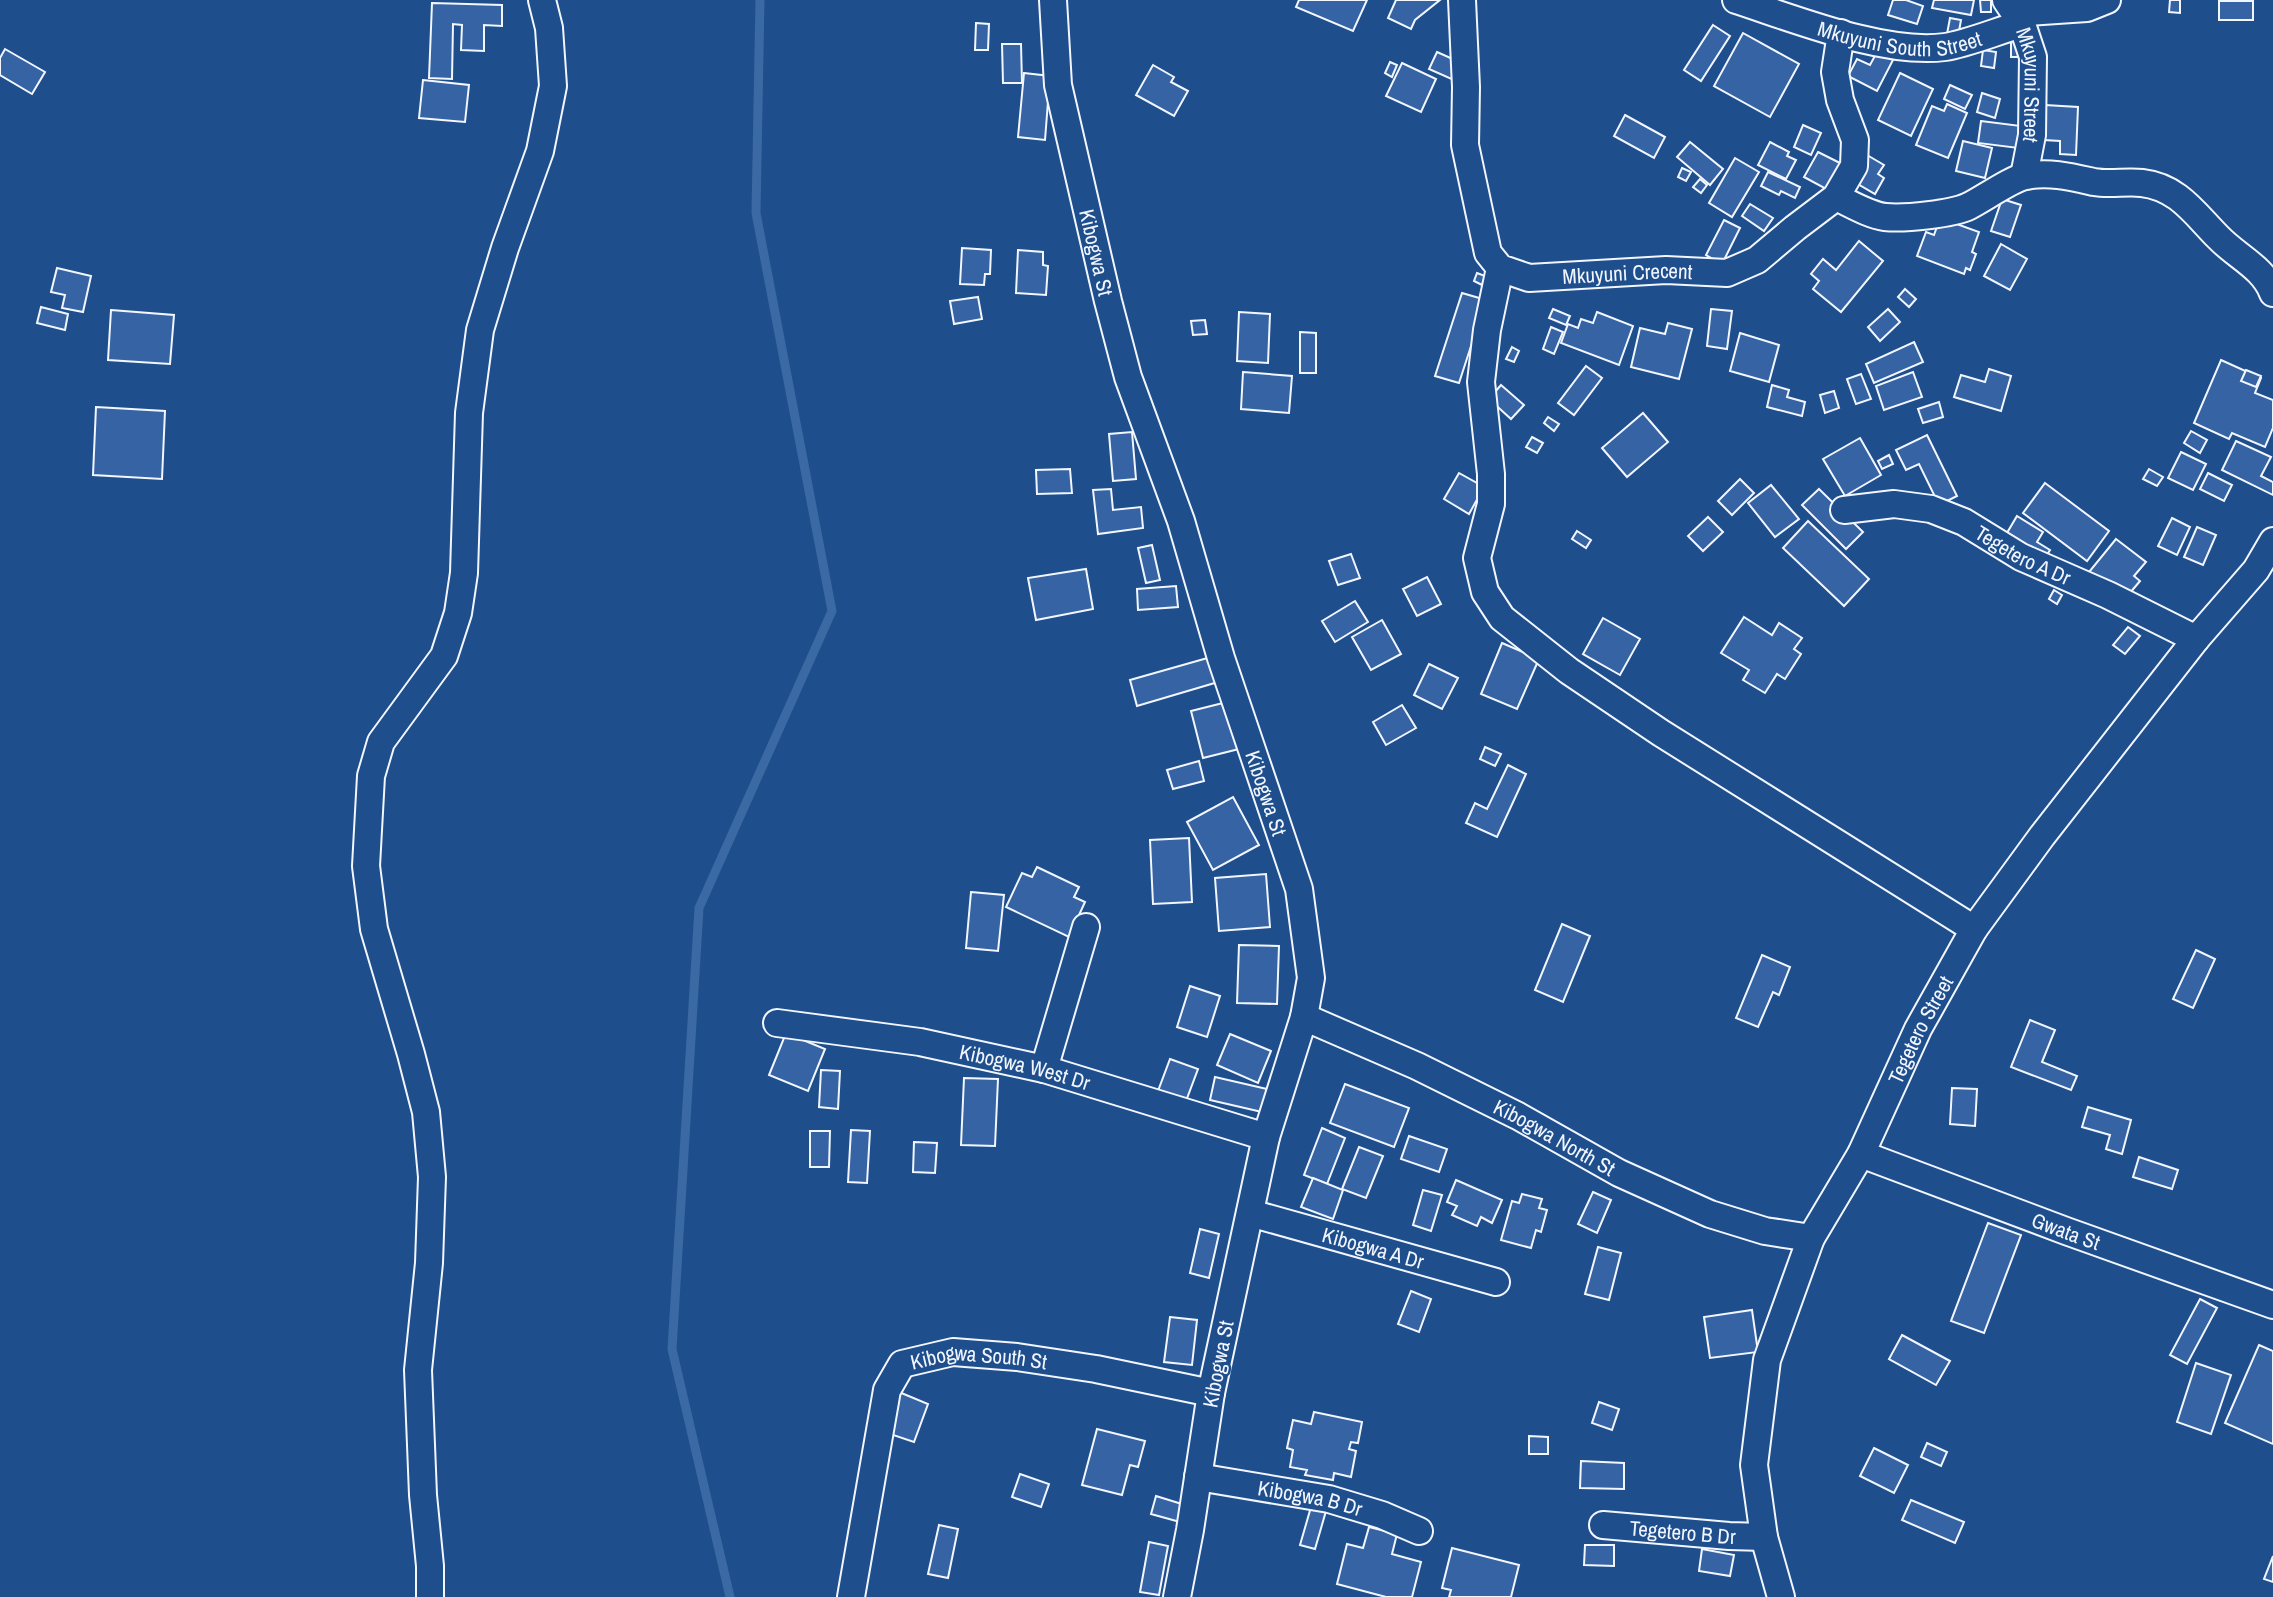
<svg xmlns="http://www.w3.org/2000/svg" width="2273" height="1597" font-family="'Archivo Narrow',sans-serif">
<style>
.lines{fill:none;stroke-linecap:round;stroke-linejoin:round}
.stream{stroke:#3b69a3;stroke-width:9}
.building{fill:#3563a3;stroke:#f2f6ff;stroke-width:2}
.minor-casing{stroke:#f2f6ff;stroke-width:30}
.minor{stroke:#1f4e8c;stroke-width:26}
.labels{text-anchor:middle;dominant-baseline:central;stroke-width:5;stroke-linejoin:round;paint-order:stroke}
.street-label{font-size:21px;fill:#f2f6ff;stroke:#1f4e8c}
</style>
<rect width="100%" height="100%" fill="#1f4e8c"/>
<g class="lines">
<path class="stream" d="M 730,1597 L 672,1349 L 699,908 L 832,611 L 756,213 L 760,0"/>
</g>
<g class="building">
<path d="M 1299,0 L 1367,0 L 1353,31 L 1296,7 Z"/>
<path d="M 1396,0 L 1440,0 L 1415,20 L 1411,29 L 1388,18 Z"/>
<path d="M 1893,0 L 1906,0 L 1923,6 L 1917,24 L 1888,15 Z"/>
<path d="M 1934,0 L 1974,0 L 1971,15 L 1932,8 Z"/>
<path d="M 1980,0 L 1991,0 L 1991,12 L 1981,12 Z"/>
<path d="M 2170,0 L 2180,0 L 2180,13 L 2169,12 Z"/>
<rect x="2219" y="1" width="34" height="19"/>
<path d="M 432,3 L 502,5 L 502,26 L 484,25 L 484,51 L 461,50 L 462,25 L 453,24 L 452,79 L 429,78 Z"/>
<path d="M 1950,18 L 1961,20 L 1958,37 L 1947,34 Z"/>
<path d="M 976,23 L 989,24 L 988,50 L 975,50 Z"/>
<path d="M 1713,25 L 1730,36 L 1701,81 L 1684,70 Z"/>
<path d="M 1743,33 L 1799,64 L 1770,117 L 1714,86 Z"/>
<path d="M 2011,41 L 2022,42 L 2022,57 L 2011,57 Z"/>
<path d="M 1002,44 L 1021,44 L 1022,83 L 1003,83 Z"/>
<path d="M 5,49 L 45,72 L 32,94 L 0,75 L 0,58 Z"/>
<path d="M 1983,50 L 1996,52 L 1994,68 L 1981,66 Z"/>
<path d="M 1437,52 L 1464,64 L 1456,81 L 1429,69 Z"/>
<path d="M 1877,52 L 1893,60 L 1877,91 L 1848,76 L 1857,59 L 1870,65 Z"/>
<path d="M 1390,62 L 1397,65 L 1392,77 L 1385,73 Z"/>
<path d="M 1402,63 L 1436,79 L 1421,112 L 1386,96 Z"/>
<path d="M 1153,65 L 1174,77 L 1171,82 L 1188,91 L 1174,116 L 1136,95 Z"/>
<path d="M 1024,73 L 1050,76 L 1045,140 L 1018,137 Z"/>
<path d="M 1900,73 L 1933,89 L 1911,136 L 1878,120 Z"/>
<path d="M 423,80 L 469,85 L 465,122 L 419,118 Z"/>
<path d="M 1950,85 L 1972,95 L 1965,109 L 1944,99 Z"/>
<path d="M 1982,93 L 2000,99 L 1995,118 L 1977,112 Z"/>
<path d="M 1947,104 L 1967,113 L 1948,158 L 1916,145 L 1932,106 L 1944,111 Z"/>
<path d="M 2045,105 L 2078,107 L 2076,155 L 2060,154 L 2060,141 L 2044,140 Z"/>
<path d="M 1625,115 L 1665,137 L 1654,158 L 1614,136 Z"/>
<path d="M 1981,121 L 2021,126 L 2018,148 L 1978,143 Z"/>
<path d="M 1803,125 L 1821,133 L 1811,155 L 1794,147 Z"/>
<path d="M 1963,141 L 1992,148 L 1985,178 L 1956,171 Z"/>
<path d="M 1690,142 L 1723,169 L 1710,185 L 1677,157 Z"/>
<path d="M 1770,142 L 1789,152 L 1787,156 L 1796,160 L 1786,179 L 1758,165 Z"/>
<path d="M 1818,152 L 1842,164 L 1828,190 L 1804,177 Z"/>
<path d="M 1867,155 L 1884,165 L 1878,174 L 1884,178 L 1875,194 L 1851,180 Z"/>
<path d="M 1735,158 L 1759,172 L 1732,217 L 1709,203 Z"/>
<path d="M 1682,168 L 1691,172 L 1686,181 L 1678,177 Z"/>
<path d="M 1768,172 L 1800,187 L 1795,198 L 1781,191 L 1779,195 L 1761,186 Z"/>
<path d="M 1700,179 L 1707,185 L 1701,193 L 1693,187 Z"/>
<path d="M 2002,199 L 2021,205 L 2010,237 L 1991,231 Z"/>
<path d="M 1750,204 L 1773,218 L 1764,231 L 1742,216 Z"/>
<path d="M 1940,218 L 1979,232 L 1972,252 L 1976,254 L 1970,270 L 1966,268 L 1964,274 L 1917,256 L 1926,232 L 1934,235 Z"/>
<path d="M 1724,220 L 1740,228 L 1722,264 L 1706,255 Z"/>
<path d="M 1859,241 L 1883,261 L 1841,312 L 1813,289 L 1819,281 L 1811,274 L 1823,259 L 1836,270 Z"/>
<path d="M 2001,244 L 2027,259 L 2010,290 L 1984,276 Z"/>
<path d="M 962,248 L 991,250 L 990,274 L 985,274 L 984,285 L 960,284 Z"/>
<path d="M 1018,250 L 1043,252 L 1043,265 L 1048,266 L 1046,295 L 1016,293 Z"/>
<path d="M 57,268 L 91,276 L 83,312 L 62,308 L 65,295 L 51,292 Z"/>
<path d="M 1477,273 L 1485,276 L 1482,285 L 1474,281 Z"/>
<path d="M 1905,289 L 1916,299 L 1909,307 L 1898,297 Z"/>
<path d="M 1462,293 L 1486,300 L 1459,383 L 1435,376 Z"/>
<path d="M 978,297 L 982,319 L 954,324 L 950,301 Z"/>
<path d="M 41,307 L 68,314 L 65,330 L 37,323 Z"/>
<path d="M 1553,309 L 1570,316 L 1566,325 L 1549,318 Z"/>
<path d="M 1711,309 L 1732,311 L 1727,349 L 1707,346 Z"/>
<path d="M 1888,309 L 1900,322 L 1880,341 L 1868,327 Z"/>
<path d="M 111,310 L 174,315 L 170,364 L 108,360 Z"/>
<path d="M 1239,312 L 1270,314 L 1268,363 L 1237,361 Z"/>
<path d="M 1597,312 L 1633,326 L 1619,365 L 1561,343 L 1568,324 L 1578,328 L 1581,319 L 1593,323 Z"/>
<path d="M 1205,320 L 1207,334 L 1193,335 L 1191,321 Z"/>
<path d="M 1668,323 L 1692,329 L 1679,379 L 1631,367 L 1640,328 L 1665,334 Z"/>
<path d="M 1551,327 L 1563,332 L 1554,354 L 1543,349 Z"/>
<path d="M 1300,332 L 1316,333 L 1316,373 L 1300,373 Z"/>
<path d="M 1740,333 L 1779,345 L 1769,382 L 1730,371 Z"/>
<path d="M 1914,342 L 1923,362 L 1874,383 L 1866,364 Z"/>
<path d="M 1512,347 L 1519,351 L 1514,362 L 1506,359 Z"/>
<path d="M 2221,360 L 2261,378 L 2255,393 L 2273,400 L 2273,428 L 2265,447 L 2232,433 L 2229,439 L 2194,423 Z"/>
<path d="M 1586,366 L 1602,378 L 1574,415 L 1558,403 Z"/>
<path d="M 1989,369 L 2011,376 L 2001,411 L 1954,397 L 1961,375 L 1985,382 Z"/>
<path d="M 2246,370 L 2261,376 L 2256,387 L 2241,381 Z"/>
<path d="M 1243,372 L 1292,376 L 1289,413 L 1241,409 Z"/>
<path d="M 1913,372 L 1922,397 L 1884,410 L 1876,386 Z"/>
<path d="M 1861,374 L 1871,399 L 1856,404 L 1847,379 Z"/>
<path d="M 1501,385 L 1524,405 L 1511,419 L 1489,399 Z"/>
<path d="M 1772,385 L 1789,390 L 1787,397 L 1805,402 L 1802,416 L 1767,407 Z"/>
<path d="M 1834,391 L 1839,408 L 1825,413 L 1820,395 Z"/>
<path d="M 1939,402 L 1943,417 L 1923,423 L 1918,409 Z"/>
<path d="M 96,407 L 165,411 L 162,479 L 93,475 Z"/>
<path d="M 1643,413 L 1668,442 L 1627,477 L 1602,448 Z"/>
<path d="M 1548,417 L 1559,424 L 1554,431 L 1544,423 Z"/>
<path d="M 2191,431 L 2207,440 L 2200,453 L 2184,443 Z"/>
<path d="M 1132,432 L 1136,479 L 1113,481 L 1109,434 Z"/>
<path d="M 1927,435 L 1957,496 L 1939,505 L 1919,464 L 1906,470 L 1896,450 Z"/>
<path d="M 1532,437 L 1543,443 L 1537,453 L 1526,447 Z"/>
<path d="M 1860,438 L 1881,475 L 1845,496 L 1823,459 Z"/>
<path d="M 2236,441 L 2271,457 L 2261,476 L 2273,482 L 2273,495 L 2222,470 Z"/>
<path d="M 2181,452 L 2206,464 L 2193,490 L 2168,478 Z"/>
<path d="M 1889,455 L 1893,464 L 1882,469 L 1878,461 Z"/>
<path d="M 1070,469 L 1072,493 L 1037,494 L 1036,470 Z"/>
<path d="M 2149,469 L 2163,477 L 2157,486 L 2143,479 Z"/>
<path d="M 1459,473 L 1484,487 L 1469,514 L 1444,499 Z"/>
<path d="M 2208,473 L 2232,485 L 2224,501 L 2200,489 Z"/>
<path d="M 1740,479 L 1754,493 L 1732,515 L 1718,501 Z"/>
<path d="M 2045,483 L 2109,531 L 2087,561 L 2023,513 Z"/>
<path d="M 1771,485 L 1799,519 L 1775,537 L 1748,503 Z"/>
<path d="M 1111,489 L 1113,510 L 1141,507 L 1143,528 L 1098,534 L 1093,490 Z"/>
<path d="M 1819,489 L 1863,532 L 1846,549 L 1802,505 Z"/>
<path d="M 2017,516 L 2043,532 L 2037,542 L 2050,550 L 2043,561 L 2004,538 Z"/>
<path d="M 1708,517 L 1723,532 L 1703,551 L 1688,536 Z"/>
<path d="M 2172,518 L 2190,527 L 2177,555 L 2158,546 Z"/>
<path d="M 1808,521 L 1869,579 L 1844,606 L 1783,548 Z"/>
<path d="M 2197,527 L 2216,535 L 2203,565 L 2184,557 Z"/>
<path d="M 1577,531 L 1591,540 L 1586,548 L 1572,539 Z"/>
<path d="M 2116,539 L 2146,562 L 2134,576 L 2140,581 L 2124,600 L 2089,572 Z"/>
<path d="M 1152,545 L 1160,580 L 1146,583 L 1138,548 Z"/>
<path d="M 1351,554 L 1360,578 L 1338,585 L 1329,561 Z"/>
<path d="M 1086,569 L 1093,609 L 1036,620 L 1028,578 Z"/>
<path d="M 1427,577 L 1441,604 L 1417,616 L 1403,589 Z"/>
<path d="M 1176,586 L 1178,607 L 1138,610 L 1137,589 Z"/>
<path d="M 2054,590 L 2062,595 L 2057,604 L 2049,599 Z"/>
<path d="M 1355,601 L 1368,622 L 1335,642 L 1322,621 Z"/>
<path d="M 1744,617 L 1772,635 L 1779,623 L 1802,638 L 1794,649 L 1801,654 L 1785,679 L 1777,674 L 1765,693 L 1743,680 L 1749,670 L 1721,653 Z"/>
<path d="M 1603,618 L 1640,639 L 1620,675 L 1583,654 Z"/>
<path d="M 1382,620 L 1401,654 L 1371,670 L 1352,637 Z"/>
<path d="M 2128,627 L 2140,636 L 2125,654 L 2113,645 Z"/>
<path d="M 1502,643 L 1539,659 L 1517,709 L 1481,694 Z"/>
<path d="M 1211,657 L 1218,682 L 1137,706 L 1130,680 Z"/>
<path d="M 1429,664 L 1458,678 L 1442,709 L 1414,695 Z"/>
<path d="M 1231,701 L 1243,748 L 1203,758 L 1191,711 Z"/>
<path d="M 1402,705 L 1416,728 L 1386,745 L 1373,722 Z"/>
<path d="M 1485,747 L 1501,754 L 1495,766 L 1480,759 Z"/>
<path d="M 1199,761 L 1204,781 L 1173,789 L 1167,770 Z"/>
<path d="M 1508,765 L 1526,774 L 1497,837 L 1466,823 L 1475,803 L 1487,809 Z"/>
<path d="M 1233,797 L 1259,845 L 1213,870 L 1187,822 Z"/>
<path d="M 1189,838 L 1192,902 L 1153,904 L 1150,840 Z"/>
<path d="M 1037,867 L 1079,887 L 1074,897 L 1085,902 L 1069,937 L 1006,907 L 1022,873 L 1032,877 Z"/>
<path d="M 1266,874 L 1270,927 L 1219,931 L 1215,878 Z"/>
<path d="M 971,892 L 1004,895 L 998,951 L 966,948 Z"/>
<path d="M 1562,924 L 1590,936 L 1563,1002 L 1535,990 Z"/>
<path d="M 1239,945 L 1279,946 L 1277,1004 L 1237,1003 Z"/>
<path d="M 2196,950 L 2215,959 L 2193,1008 L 2173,999 Z"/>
<path d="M 1762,955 L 1790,967 L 1779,995 L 1773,992 L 1758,1027 L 1736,1018 Z"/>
<path d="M 1190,986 L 1220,996 L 1207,1037 L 1177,1027 Z"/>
<path d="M 2030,1020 L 2055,1030 L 2042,1062 L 2077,1076 L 2071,1090 L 2011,1067 Z"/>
<path d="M 786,1033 L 825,1049 L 808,1091 L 769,1075 Z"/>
<path d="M 1230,1034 L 1271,1051 L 1258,1083 L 1217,1065 Z"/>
<path d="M 1170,1059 L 1198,1069 L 1186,1101 L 1158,1091 Z"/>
<path d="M 821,1070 L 840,1071 L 838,1109 L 819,1107 Z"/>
<path d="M 1215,1077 L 1267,1089 L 1262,1112 L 1210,1100 Z"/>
<path d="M 964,1078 L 998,1079 L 995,1146 L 961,1145 Z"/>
<path d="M 1345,1084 L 1409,1108 L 1394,1147 L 1330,1123 Z"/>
<path d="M 1952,1088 L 1977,1089 L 1975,1126 L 1950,1124 Z"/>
<path d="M 2088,1107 L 2131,1120 L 2122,1154 L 2106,1149 L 2110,1135 L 2082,1127 Z"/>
<path d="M 1322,1128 L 1345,1138 L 1327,1184 L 1304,1175 Z"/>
<path d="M 851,1130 L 870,1131 L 867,1183 L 848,1182 Z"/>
<path d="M 810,1131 L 830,1131 L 829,1167 L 810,1167 Z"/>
<path d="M 1409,1136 L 1447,1149 L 1439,1172 L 1401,1159 Z"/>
<path d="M 914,1142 L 937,1143 L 935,1173 L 913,1172 Z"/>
<path d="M 1359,1147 L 1383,1156 L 1366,1198 L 1342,1189 Z"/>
<path d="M 2139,1157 L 2178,1170 L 2172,1189 L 2133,1177 Z"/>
<path d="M 1313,1178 L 1343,1190 L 1333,1219 L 1301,1207 Z"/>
<path d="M 1456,1180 L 1502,1200 L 1492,1223 L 1481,1217 L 1477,1226 L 1452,1215 L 1457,1206 L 1447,1202 Z"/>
<path d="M 1423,1190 L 1442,1195 L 1431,1231 L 1413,1225 Z"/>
<path d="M 1593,1192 L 1611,1200 L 1597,1233 L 1578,1224 Z"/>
<path d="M 1522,1194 L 1542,1199 L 1539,1208 L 1547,1210 L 1541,1232 L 1536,1230 L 1531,1248 L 1501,1240 L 1512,1201 L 1519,1203 Z"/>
<path d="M 1988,1223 L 2021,1235 L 1984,1333 L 1951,1321 Z"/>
<path d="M 1200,1229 L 1219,1234 L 1209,1278 L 1190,1273 Z"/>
<path d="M 1598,1247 L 1621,1253 L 1609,1300 L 1585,1294 Z"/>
<path d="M 1411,1291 L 1431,1299 L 1419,1332 L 1398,1324 Z"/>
<path d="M 2200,1299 L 2217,1308 L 2187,1364 L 2170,1355 Z"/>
<path d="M 1752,1310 L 1758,1352 L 1710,1358 L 1704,1317 Z"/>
<path d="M 1170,1317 L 1197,1320 L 1192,1365 L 1164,1362 Z"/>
<path d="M 1902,1335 L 1950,1361 L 1936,1385 L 1889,1359 Z"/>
<path d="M 2259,1345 L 2273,1351 L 2273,1444 L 2225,1423 Z"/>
<path d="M 2196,1363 L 2231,1375 L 2211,1434 L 2177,1422 Z"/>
<path d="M 899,1392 L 928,1404 L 914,1442 L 884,1432 Z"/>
<path d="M 1599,1402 L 1619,1409 L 1612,1430 L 1592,1423 Z"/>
<path d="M 1314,1412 L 1362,1422 L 1358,1443 L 1351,1442 L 1349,1449 L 1356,1451 L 1351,1477 L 1334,1473 L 1333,1480 L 1305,1475 L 1307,1470 L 1290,1467 L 1293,1450 L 1287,1448 L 1293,1420 L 1311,1424 Z"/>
<path d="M 1097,1429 L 1145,1441 L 1138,1467 L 1130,1465 L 1122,1495 L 1082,1485 Z"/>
<path d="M 1529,1436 L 1548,1437 L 1548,1454 L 1529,1454 Z"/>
<path d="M 1927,1443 L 1947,1452 L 1941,1466 L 1921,1457 Z"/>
<path d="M 1874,1448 L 1908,1465 L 1894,1493 L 1860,1476 Z"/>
<path d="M 1581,1461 L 1624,1463 L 1624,1489 L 1580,1488 Z"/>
<path d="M 1020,1474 L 1049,1484 L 1041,1507 L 1012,1497 Z"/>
<path d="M 1156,1496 L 1185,1505 L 1180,1522 L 1151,1514 Z"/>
<path d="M 1911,1500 L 1964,1522 L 1955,1543 L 1902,1520 Z"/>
<path d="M 1311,1507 L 1326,1511 L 1315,1549 L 1300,1545 Z"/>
<path d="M 939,1525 L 958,1529 L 948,1578 L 928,1574 Z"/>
<path d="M 1369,1527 L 1397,1534 L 1392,1554 L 1421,1562 L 1412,1597 L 1386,1597 L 1337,1584 L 1347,1544 L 1363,1548 Z"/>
<path d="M 1149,1542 L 1168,1546 L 1159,1595 L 1140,1592 Z"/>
<path d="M 1585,1545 L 1614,1545 L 1614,1566 L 1584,1565 Z"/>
<path d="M 1452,1548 L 1519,1565 L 1511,1597 L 1449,1597 L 1451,1590 L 1442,1588 Z"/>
<path d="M 1702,1549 L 1734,1555 L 1730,1576 L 1699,1571 Z"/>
<path d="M 2273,1556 L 2273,1582 L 2264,1579 Z"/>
</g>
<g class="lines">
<defs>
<g id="minor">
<path id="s1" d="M 1053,0 L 1058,85 L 1108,301 L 1128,377 L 1181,521 L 1221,658 L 1299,889 L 1311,978 L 1304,1017 L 1266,1137 L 1211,1393 L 1190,1530 L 1177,1597"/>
<path id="s2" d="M 1462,0 L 1466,87 L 1465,145 L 1488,253 L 1500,268 L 1529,278 L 1666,270 L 1727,273 L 1757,260 L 1795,228 L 1836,197 L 1854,166 L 1855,140 L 1840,100 L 1835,72 L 1841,33"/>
<path id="s3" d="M 1736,0 C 1795,19 1884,55 1945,47 C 1966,44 2000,30 2022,24"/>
<path id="s4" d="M 2006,0 L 2022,24 L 2033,57 L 2032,135 L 2024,176"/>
<path d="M 2015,13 L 2087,8 L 2107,0"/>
<path d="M 1836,197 C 1851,204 1869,215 1885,217 C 1904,219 1953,214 1969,206 C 1983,199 2013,178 2026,176 C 2048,171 2072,177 2094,182 C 2110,185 2126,181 2142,183 C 2178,187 2195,214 2218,237 C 2237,257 2263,267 2273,293"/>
<path d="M 1500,268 L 1487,330 L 1481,382 L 1491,474 L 1491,504 L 1477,558 L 1485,592 L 1502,618 L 1569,671 L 1661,733 L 1974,929"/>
<path id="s5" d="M 1844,510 L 1894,504 L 1931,509 L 1964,522 L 2021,557 L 2108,595 L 2196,639"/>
<path id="s6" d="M 1304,1017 L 1417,1066 L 1518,1116 L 1619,1173 L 1710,1214 L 1765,1231 L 1811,1238"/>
<path id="s7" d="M 777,1023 L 920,1042 L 1044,1069 L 1266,1137"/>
<path d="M 1044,1069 L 1086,927"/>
<path id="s8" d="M 1861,1154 L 2066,1231 L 2273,1305"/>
<path id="s9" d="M 1250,1213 L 1496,1282"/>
<path id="s10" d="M 1198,1477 L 1329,1499 L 1382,1515 L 1419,1531"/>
<path id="s11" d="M 1603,1525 L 1729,1536 L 1764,1537"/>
<path d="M 430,1597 L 430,1566 L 423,1495 L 418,1370 L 429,1263 L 432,1177 L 426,1112 L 411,1054 L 374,929 L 366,866 L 371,776 L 381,742 L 444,656 L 458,613 L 464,573 L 469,413 L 480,330 L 505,248 L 540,151 L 553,86 L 549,28 L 542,0"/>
<path id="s12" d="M 851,1597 L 887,1390 L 902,1364 L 953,1352 L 1017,1357 L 1096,1369 L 1211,1393"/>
<path id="s13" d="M 1781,1597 L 1764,1537 L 1754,1465 L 1767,1360 L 1811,1238 L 1861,1154 L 1918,1029 L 1974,929 L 2042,836 L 2196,639 L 2256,570 L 2273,541"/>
</g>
</defs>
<use href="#minor" class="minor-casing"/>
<use href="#minor" class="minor"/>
</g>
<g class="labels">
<g class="street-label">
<text stroke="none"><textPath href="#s3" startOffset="170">Mkuyuni South Street</textPath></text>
<text stroke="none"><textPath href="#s4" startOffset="91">Mkuyuni Street</textPath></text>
<text stroke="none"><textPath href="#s1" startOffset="257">Kibogwa St</textPath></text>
<text stroke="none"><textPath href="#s2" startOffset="404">Mkuyuni Crecent</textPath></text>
<text stroke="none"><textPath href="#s5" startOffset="191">Tegetero A Dr</textPath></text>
<text stroke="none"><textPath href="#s1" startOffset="824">Kibogwa St</textPath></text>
<text stroke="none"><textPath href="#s13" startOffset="606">Tegetero Street</textPath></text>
<text stroke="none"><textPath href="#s7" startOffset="252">Kibogwa West Dr</textPath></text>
<text stroke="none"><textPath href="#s6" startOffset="278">Kibogwa North St</textPath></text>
<text stroke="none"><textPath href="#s8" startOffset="219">Gwata St</textPath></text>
<text stroke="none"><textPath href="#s9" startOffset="128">Kibogwa A Dr</textPath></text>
<text stroke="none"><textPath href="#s12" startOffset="318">Kibogwa South St</textPath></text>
<text transform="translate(1218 1364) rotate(-79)">Kibogwa St</text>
<text stroke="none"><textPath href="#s10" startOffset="114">Kibogwa B Dr</textPath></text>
<text stroke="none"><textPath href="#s11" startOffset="80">Tegetero B Dr</textPath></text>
</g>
</g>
</svg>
